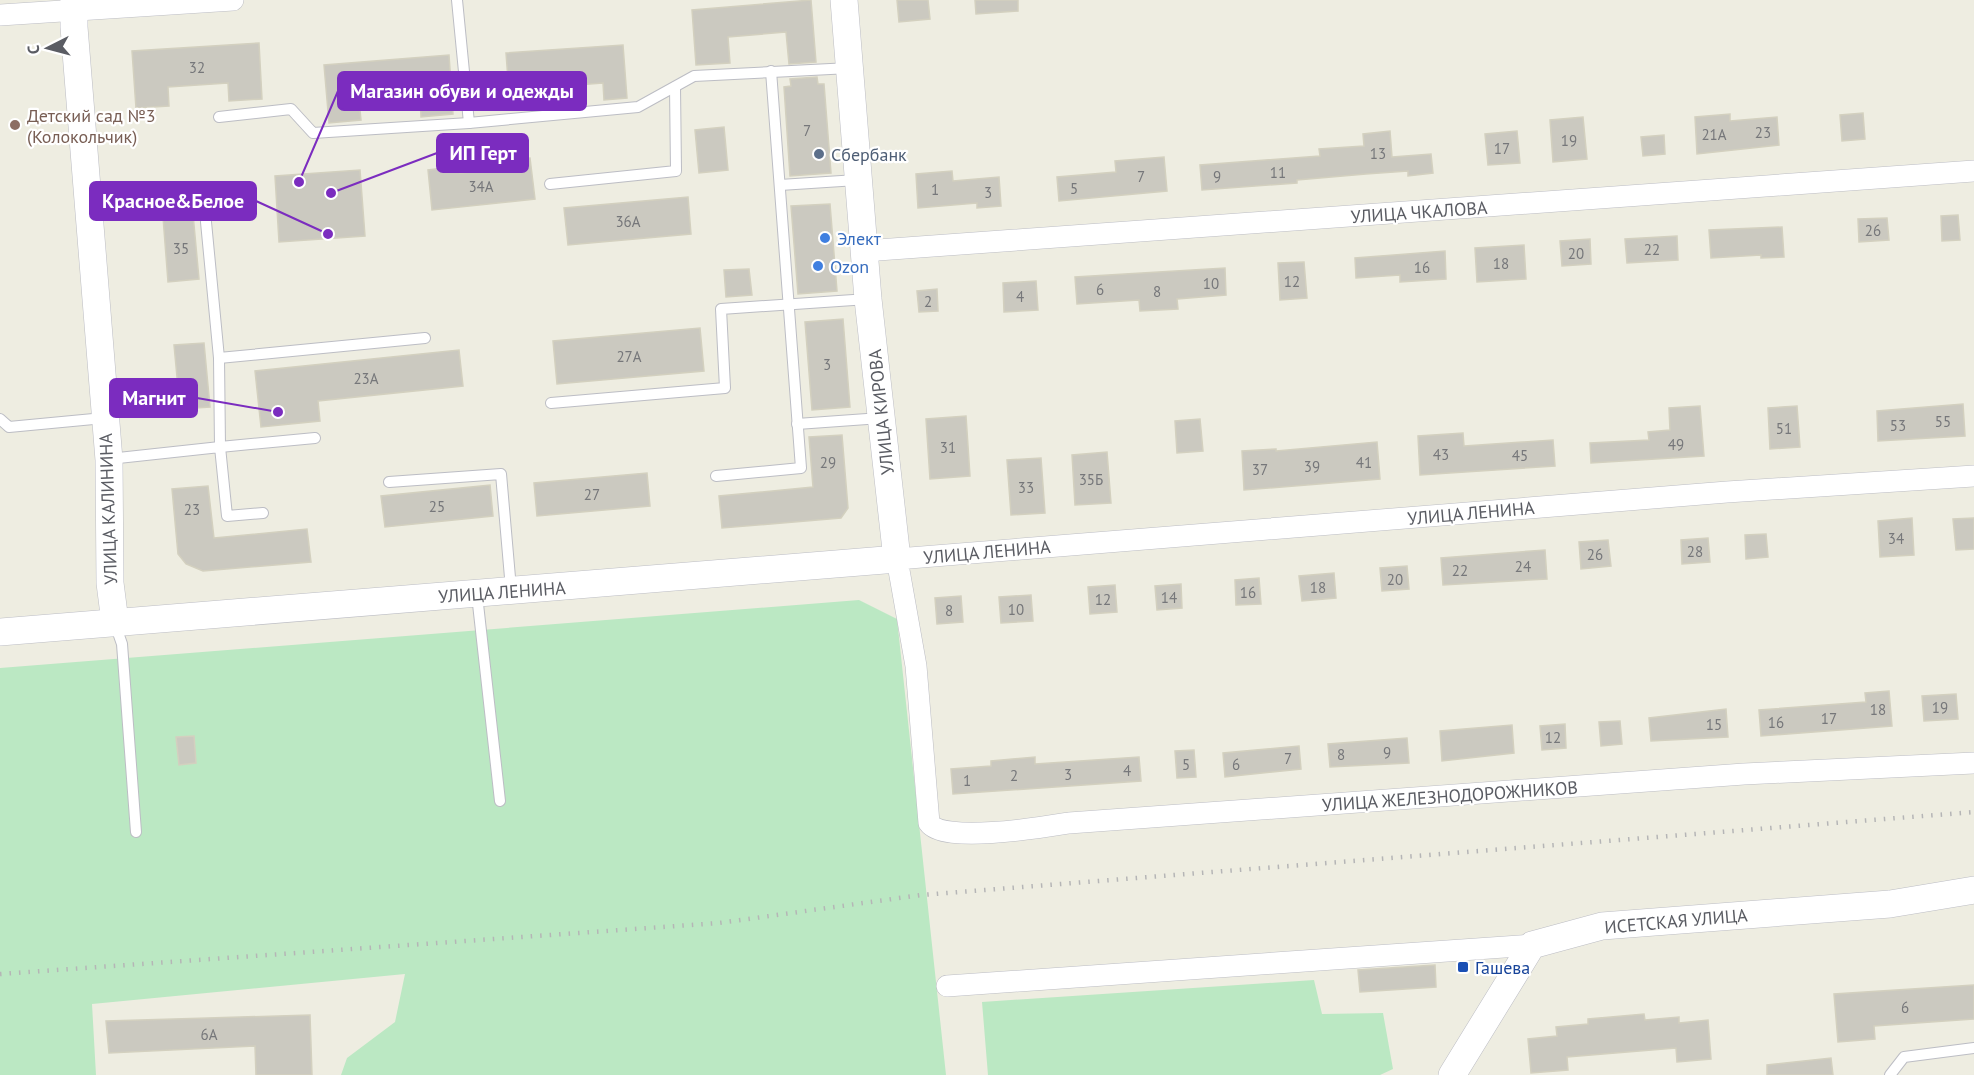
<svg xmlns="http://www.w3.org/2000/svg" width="1974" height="1075" font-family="'PT Sans',sans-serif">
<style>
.green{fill:#bbe8c3}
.building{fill:#cbc9c0;stroke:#d3d0bf;stroke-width:1.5}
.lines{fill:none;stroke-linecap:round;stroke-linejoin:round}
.service-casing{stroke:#bcbdc4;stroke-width:12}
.minor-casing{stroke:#bcbdc4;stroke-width:22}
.tertiary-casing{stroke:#bcbdc4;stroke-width:28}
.service{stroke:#fff;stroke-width:10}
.minor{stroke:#fff;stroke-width:21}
.tertiary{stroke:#fff;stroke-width:27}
.rail{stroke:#b5b5b6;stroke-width:4.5;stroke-dasharray:1.5 8;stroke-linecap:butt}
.education-dot{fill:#8d6e63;stroke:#fff;stroke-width:2}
.service-dot{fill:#5c6f8a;stroke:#fff;stroke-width:2}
.shop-dot{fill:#3f7fe0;stroke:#fff;stroke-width:2}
.transit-dot{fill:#1a4fb4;stroke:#fff;stroke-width:2}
.labels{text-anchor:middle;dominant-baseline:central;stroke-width:4.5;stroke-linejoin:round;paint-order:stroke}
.number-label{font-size:15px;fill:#76777a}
.education-label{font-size:18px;fill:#785e54;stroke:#fff;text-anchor:start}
.service-label{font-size:18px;fill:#4e5e75;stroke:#fff;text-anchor:start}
.street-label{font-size:18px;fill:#5a5c63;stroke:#fff}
.shop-label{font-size:18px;fill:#366cbe;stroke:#fff;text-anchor:start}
.transit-label{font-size:18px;fill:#164399;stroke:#fff;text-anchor:start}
.leader{fill:none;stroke:#7b2cbf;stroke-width:2}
.callout-dot{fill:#7b2cbf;stroke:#fff;stroke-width:2}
.callout{fill:#7b2cbf;stroke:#7b2cbf;stroke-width:2}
.callout-label{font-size:20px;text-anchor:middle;font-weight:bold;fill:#fff}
</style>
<rect width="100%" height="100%" fill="#eeede1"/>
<g class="green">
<path d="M 859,600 L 897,619 L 946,1075 L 341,1075 L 347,1058 L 395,1022 L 405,974 L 92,1004 L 96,1075 L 0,1075 L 0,668 Z"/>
<path d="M 1314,980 L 1322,1014 L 1383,1013 L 1393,1069 L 1380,1075 L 988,1075 L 982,1002 Z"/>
</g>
<g class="building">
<path d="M 811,0 L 816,62 L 789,64 L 786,32 L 728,37 L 730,63 L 696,65 L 692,10 Z"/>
<path d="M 897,0 L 928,0 L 930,19 L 899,22 Z"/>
<path d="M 975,0 L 1018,0 L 1018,11 L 976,14 Z"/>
<path d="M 259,43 L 262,99 L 229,101 L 228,83 L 168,87 L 169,106 L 136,108 L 132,51 Z"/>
<path d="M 623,45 L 627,98 L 604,100 L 603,83 L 538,88 L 539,103 L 510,106 L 506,53 Z"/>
<path d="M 449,55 L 453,114 L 421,117 L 420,96 L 359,101 L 361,120 L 329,123 L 324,65 Z"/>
<path d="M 817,77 L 818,84 L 824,84 L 831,173 L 790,176 L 784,87 L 791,86 L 790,79 Z"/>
<path d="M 1863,113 L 1865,139 L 1842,141 L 1840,115 Z"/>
<path d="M 1730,114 L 1730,121 L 1777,117 L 1779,145 L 1697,154 L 1695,117 Z"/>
<path d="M 1583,117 L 1587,159 L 1553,162 L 1550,120 Z"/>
<path d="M 724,127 L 728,170 L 699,173 L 695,130 Z"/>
<path d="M 1390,131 L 1392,157 L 1431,154 L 1433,173 L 1408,176 L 1408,171 L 1366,174 L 1297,180 L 1297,183 L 1202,190 L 1200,165 L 1320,156 L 1319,149 L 1364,146 L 1363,134 Z"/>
<path d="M 1517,131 L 1520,163 L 1488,165 L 1485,134 Z"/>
<path d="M 1664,135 L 1665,154 L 1643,156 L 1641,137 Z"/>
<path d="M 1164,157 L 1167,191 L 1059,201 L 1057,177 L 1116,172 L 1115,161 Z"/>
<path d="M 530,158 L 535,199 L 432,210 L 428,170 L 460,166 L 460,173 L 503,169 L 502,161 Z"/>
<path d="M 360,170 L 365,236 L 279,242 L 275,176 Z"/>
<path d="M 952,171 L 953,181 L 999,177 L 1001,206 L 977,208 L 977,203 L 918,208 L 916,174 Z"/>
<path d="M 688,197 L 691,234 L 568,245 L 564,208 Z"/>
<path d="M 830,204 L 837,291 L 798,294 L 791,206 Z"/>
<path d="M 193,214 L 199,279 L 168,282 L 163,217 Z"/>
<path d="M 1958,215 L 1960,240 L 1942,241 L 1941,216 Z"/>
<path d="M 1887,218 L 1889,240 L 1859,242 L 1858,219 Z"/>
<path d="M 1782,227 L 1784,257 L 1761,258 L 1761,255 L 1711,258 L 1709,230 Z"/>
<path d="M 1677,236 L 1678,260 L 1627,263 L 1625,239 Z"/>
<path d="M 1590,239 L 1591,264 L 1562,266 L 1560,241 Z"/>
<path d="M 1524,245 L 1526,279 L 1477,282 L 1475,248 Z"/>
<path d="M 1445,251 L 1446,279 L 1400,282 L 1400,275 L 1356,278 L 1355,258 Z"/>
<path d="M 1304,262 L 1307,298 L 1280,300 L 1278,263 Z"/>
<path d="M 1225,268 L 1226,295 L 1177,299 L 1178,309 L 1140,311 L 1139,300 L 1077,304 L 1075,277 Z"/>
<path d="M 749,269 L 752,295 L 726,297 L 724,270 Z"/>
<path d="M 1036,281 L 1038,310 L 1004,312 L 1003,283 Z"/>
<path d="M 937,289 L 938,311 L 919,312 L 917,291 Z"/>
<path d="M 843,319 L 850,407 L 812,410 L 805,322 Z"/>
<path d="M 700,328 L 704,371 L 557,384 L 553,341 Z"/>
<path d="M 204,343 L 210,407 L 180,409 L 174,345 Z"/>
<path d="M 459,350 L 463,386 L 318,401 L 320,421 L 261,427 L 255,371 Z"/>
<path d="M 1963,404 L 1965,436 L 1878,441 L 1877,411 Z"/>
<path d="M 1700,406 L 1704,456 L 1591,463 L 1590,443 L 1649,440 L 1648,432 L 1670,430 L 1669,408 Z"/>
<path d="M 1797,406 L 1800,447 L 1770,449 L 1768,408 Z"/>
<path d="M 966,416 L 970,476 L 930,479 L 926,419 Z"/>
<path d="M 1200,419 L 1203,451 L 1177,453 L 1175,421 Z"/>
<path d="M 1463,433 L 1464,446 L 1553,440 L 1555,466 L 1420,475 L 1418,436 Z"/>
<path d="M 842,435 L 848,508 L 841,518 L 722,528 L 719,496 L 813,487 L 809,437 Z"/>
<path d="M 1377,442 L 1380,479 L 1244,490 L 1242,451 L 1276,449 L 1276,451 Z"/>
<path d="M 1107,452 L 1111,503 L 1075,505 L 1072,455 Z"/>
<path d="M 1041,458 L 1045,513 L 1011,515 L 1007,460 Z"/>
<path d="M 647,473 L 650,506 L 537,516 L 534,483 Z"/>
<path d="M 490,485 L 493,516 L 385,527 L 381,496 Z"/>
<path d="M 208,486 L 214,538 L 307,529 L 311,562 L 203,571 L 186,564 L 178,554 L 172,489 Z"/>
<path d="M 1912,518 L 1914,555 L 1880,557 L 1878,521 Z"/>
<path d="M 1974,518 L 1974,549 L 1956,550 L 1953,519 Z"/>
<path d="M 1766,534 L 1768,557 L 1746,559 L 1745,535 Z"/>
<path d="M 1708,538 L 1710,562 L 1682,564 L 1681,540 Z"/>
<path d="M 1608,540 L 1611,566 L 1581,569 L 1579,542 Z"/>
<path d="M 1545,550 L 1547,579 L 1443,585 L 1441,558 Z"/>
<path d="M 1407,566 L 1409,589 L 1382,591 L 1380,568 Z"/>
<path d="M 1334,573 L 1336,598 L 1302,601 L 1299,576 Z"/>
<path d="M 1259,578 L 1261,604 L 1236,605 L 1235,580 Z"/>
<path d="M 1181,584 L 1182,608 L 1157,610 L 1155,586 Z"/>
<path d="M 1115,585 L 1117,612 L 1090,614 L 1088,587 Z"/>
<path d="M 1031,595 L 1033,621 L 1001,623 L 999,597 Z"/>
<path d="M 961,596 L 963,622 L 937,624 L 935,598 Z"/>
<path d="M 1889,691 L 1892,726 L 1761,736 L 1759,710 L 1866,702 L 1865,693 Z"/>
<path d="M 1956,694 L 1958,719 L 1924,721 L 1922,696 Z"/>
<path d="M 1726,709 L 1728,737 L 1651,741 L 1649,718 Z"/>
<path d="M 1620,721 L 1622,744 L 1601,746 L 1599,722 Z"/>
<path d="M 1565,724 L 1566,748 L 1542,750 L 1540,726 Z"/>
<path d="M 1512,725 L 1514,753 L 1442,761 L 1440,731 Z"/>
<path d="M 194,736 L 196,763 L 179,765 L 176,737 Z"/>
<path d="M 1407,738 L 1409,763 L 1330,767 L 1328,744 Z"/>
<path d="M 1299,746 L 1301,769 L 1225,777 L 1223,753 Z"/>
<path d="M 1194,750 L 1196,777 L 1177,778 L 1175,751 Z"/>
<path d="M 1035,757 L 1035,764 L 1139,757 L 1141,781 L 953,794 L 951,769 L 991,766 L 991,761 Z"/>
<path d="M 1435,965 L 1436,987 L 1360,992 L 1358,970 Z"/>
<path d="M 1974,985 L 1974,1019 L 1874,1026 L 1875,1039 L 1838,1042 L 1834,994 Z"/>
<path d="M 1644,1014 L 1645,1020 L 1679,1017 L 1679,1023 L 1708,1020 L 1711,1059 L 1677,1062 L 1676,1048 L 1567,1057 L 1568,1070 L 1531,1073 L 1528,1039 L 1557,1036 L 1556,1027 L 1588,1024 L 1588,1019 Z"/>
<path d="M 310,1015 L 312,1075 L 256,1075 L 255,1046 L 109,1053 L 106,1021 Z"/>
<path d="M 1831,1058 L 1833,1075 L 1767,1075 L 1767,1065 Z"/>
</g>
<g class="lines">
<defs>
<g id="service">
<path d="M 457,0 L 469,123"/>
<path d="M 219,117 L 291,109 L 313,133 L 469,123 L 638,107 L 694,76 L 850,68"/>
<path d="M 550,184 L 676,171 L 675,87"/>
<path d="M 780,185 L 857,180"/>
<path d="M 206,222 L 219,358 L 220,447 L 315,438"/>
<path d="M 219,358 L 425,338"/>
<path d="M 551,403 L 725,388 L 721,309 L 868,299"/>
<path d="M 0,419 L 9,427 L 104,418"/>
<path d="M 797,424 L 881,418"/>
<path d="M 109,459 L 220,447 L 227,516 L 263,513"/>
<path d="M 716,476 L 801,468 L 771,71"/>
<path d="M 389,482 L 501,474 L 511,589"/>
<path d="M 477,595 L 500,801"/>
<path d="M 115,624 L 122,644 L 136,832"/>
<path d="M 1890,1075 L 1904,1057 L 1974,1048"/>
</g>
<g id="minor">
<path d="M 0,15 L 233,0"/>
<path d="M 864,251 L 1974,171"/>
<path d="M 1974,476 L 1727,492 L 897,559 L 916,666 L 929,823 C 944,844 1044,827 1069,823 L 1744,774 L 1974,763"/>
<path d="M 947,986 L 1532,945"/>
</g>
<g id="tertiary">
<path d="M 74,0 L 74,27 L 109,460 L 110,583 L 115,622"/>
<path d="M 0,632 L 897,559 L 868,299 L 844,0"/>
<path d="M 1452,1075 L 1532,945 L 1602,926 L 1890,904 L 1974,890"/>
</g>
</defs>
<use href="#service" class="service-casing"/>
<use href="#minor" class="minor-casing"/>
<use href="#tertiary" class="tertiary-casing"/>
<use href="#service" class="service"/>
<use href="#minor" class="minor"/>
<use href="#tertiary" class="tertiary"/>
<path class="rail" d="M 0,974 L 719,923 L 921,895 L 1974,812"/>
</g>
<circle class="education-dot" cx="15" cy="125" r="6"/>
<circle class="service-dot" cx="819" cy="154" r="6"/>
<g class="shop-dot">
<circle cx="825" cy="238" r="6"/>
<circle cx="818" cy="266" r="6"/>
</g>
<rect class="transit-dot" x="1457" y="961" width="12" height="12" rx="3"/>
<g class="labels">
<g class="number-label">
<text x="197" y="67">32</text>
<text x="807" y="130">7</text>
<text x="1763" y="132">23</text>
<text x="1714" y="134">21А</text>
<text x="1569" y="140">19</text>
<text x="1502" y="148">17</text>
<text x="1378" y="153">13</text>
<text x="1278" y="172">11</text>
<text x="1141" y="176">7</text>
<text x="1217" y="176">9</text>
<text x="481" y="186">34А</text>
<text x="1074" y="188">5</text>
<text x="935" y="189">1</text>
<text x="988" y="192">3</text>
<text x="628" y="221">36А</text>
<text x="1873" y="230">26</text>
<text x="181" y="248">35</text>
<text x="1652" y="249">22</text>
<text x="1576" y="253">20</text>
<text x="1501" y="263">18</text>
<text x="1422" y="267">16</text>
<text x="1292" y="281">12</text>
<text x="1211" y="283">10</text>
<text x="1100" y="289">6</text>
<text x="1157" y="291">8</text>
<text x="1020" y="296">4</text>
<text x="928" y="301">2</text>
<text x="629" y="356">27А</text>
<text x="827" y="364">3</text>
<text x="366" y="378">23А</text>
<text x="1943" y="421">55</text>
<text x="1898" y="425">53</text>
<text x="1784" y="428">51</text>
<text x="1676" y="444">49</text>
<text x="948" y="447">31</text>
<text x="1441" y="454">43</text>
<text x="1520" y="455">45</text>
<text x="828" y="462">29</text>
<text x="1364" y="462">41</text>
<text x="1312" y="466">39</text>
<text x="1260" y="469">37</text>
<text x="1091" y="479">35Б</text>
<text x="1026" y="487">33</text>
<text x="592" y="494">27</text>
<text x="437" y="506">25</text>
<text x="192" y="509">23</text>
<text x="1896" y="538">34</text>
<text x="1695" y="551">28</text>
<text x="1595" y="554">26</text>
<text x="1523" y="566">24</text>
<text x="1460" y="570">22</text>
<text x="1395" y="579">20</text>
<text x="1318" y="587">18</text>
<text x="1248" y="592">16</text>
<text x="1169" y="597">14</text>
<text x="1103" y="599">12</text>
<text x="1016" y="609">10</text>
<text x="949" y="610">8</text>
<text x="1940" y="707">19</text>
<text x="1878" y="709">18</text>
<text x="1829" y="718">17</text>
<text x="1776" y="722">16</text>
<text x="1714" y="724">15</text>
<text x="1553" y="737">12</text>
<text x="1387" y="752">9</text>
<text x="1341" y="754">8</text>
<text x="1288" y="758">7</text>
<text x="1186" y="764">5</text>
<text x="1236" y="764">6</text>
<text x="1127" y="770">4</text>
<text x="1068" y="774">3</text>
<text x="1014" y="775">2</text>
<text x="967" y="780">1</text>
<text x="1905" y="1007">6</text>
<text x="209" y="1034">6А</text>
</g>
<g class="education-label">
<text x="27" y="115">Детский сад №3<tspan x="27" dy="21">(Колокольчик)</tspan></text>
</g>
<g class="service-label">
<text x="831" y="154">Сбербанк</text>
</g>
<g class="street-label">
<text transform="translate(1419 212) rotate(-4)">УЛИЦА ЧКАЛОВА</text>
<text transform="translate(881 412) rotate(-96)">УЛИЦА КИРОВА</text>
<text transform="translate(108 509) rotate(-92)">УЛИЦА КАЛИНИНА</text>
<text transform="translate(1471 513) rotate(-5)">УЛИЦА ЛЕНИНА</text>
<text transform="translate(987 552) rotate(-5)">УЛИЦА ЛЕНИНА</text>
<text transform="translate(502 592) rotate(-4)">УЛИЦА ЛЕНИНА</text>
<text transform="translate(1450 796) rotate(-4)">УЛИЦА ЖЕЛЕЗНОДОРОЖНИКОВ</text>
<text transform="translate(1676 921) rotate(-5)">ИСЕТСКАЯ УЛИЦА</text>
</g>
<g class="shop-label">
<text x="837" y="238">Элект</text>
<text x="830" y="266">Ozon</text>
</g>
<g class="transit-label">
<text x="1475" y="967">Гашева</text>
</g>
</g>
<path class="leader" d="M299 182L338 91M331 193L437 153M328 234L256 201M278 412L197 398"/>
<g class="callout-dot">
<circle cx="299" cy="182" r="6"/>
<circle cx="331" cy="193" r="6"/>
<circle cx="328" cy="234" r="6"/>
<circle cx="278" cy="412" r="6"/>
</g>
<g class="callout">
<rect x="338" y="72" width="248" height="38" rx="6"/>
<rect x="437" y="134" width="91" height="38" rx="6"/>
<rect x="90" y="182" width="166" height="38" rx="6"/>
<rect x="110" y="379" width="87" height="38" rx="6"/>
</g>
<g class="callout-label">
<text x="462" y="98">Магазин обуви и одежды</text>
<text x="483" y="160">ИП Герт</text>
<text x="173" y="208">Красное&amp;Белое</text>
<text x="154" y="405">Магнит</text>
</g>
<g transform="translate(48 48) rotate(264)" stroke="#ffffff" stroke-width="4.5" paint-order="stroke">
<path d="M0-4.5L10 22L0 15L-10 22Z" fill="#5a5c63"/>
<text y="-9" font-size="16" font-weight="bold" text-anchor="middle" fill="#5a5c63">С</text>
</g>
</svg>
